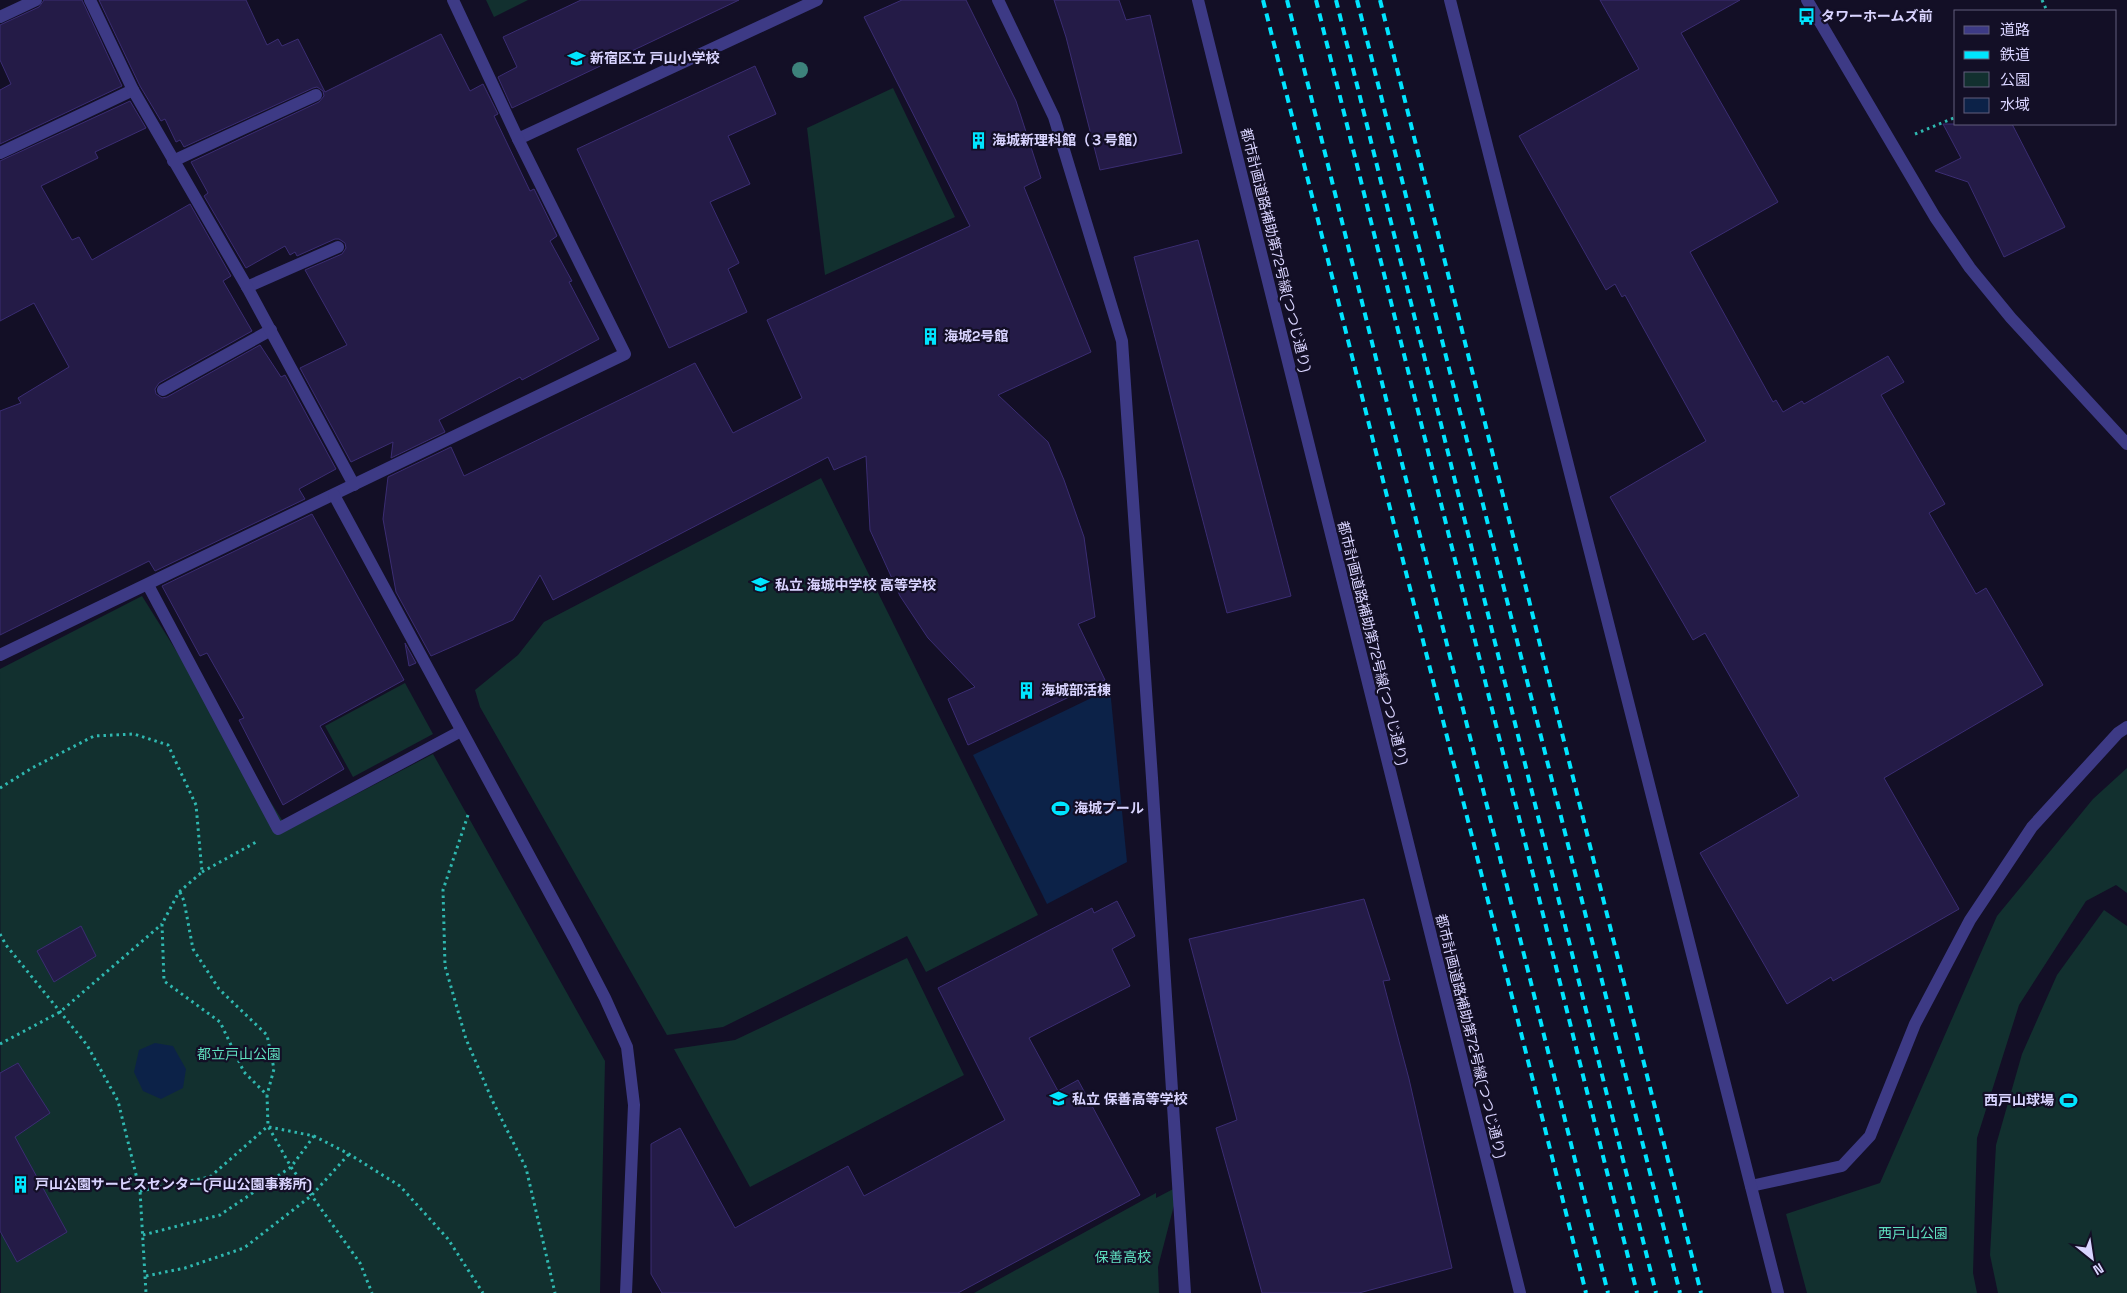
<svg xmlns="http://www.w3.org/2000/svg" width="2127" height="1293" font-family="'Space Grotesk','Noto Sans JP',sans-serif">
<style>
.green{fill:#12302f}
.water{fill:#0c2248}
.building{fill:#241b47;stroke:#3b2d73}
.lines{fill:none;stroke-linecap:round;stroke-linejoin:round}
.path{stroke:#2fb8b0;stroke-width:3;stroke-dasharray:2.5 4;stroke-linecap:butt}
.service{stroke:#3d3a85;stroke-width:12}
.minor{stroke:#3d3a85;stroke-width:12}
.tertiary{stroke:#3d3a85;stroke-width:12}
.rail{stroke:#00e5ff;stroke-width:4;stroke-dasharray:8 6;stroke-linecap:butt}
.tree{fill:#3d827b}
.labels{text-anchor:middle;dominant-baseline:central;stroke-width:4.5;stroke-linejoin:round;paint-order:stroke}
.poi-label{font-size:14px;font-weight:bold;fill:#d9d4ff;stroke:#130f26;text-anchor:start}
.street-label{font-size:14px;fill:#d9d4ff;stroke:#130f26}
.park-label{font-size:14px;fill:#5fe0c0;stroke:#130f26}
</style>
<rect width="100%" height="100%" fill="#130f26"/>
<g class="green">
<path d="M 486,0 L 528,0 L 494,17 Z"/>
<path d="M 893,88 L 955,217 L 825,275 L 807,128 Z"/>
<path d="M 821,478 L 1038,915 L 926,972 L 907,936 L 723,1027 L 667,1035 L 480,707 L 475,690 L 518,655 L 544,622 Z"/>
<path d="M 142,596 L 282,820 L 305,821 L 433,754 L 605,1061 L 600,1293 L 1,1293 L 0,669 Z"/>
<path d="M 405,683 L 433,734 L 353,777 L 325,726 Z"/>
<path d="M 2127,768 L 2127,893 L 2116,885 L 2086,901 L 2019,1005 L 1977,1138 L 1973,1273 L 1977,1293 L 1807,1293 L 1786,1214 L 1880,1183 L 1997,916 L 2093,799 Z"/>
<path d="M 2104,910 L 2127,926 L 2127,1293 L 1998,1293 L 1990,1255 L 1996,1145 L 2022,1054 L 2057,975 Z"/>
<path d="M 907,958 L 964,1075 L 750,1187 L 674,1049 L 735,1040 Z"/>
<path d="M 1179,1186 L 1158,1267 L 1159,1293 L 974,1293 L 1156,1193 L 1156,1198 Z"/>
</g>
<g class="water">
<path d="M 1110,689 L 1127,862 L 1047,904 L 973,755 Z"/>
<path d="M 155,1043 L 173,1046 L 186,1069 L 183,1088 L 161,1099 L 143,1091 L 134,1072 L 139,1050 Z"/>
</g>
<g class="building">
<path d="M 44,0 L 82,0 L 122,86 L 0,144 L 0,90 L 11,84 L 0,60 L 0,25 L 39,7 Z"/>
<path d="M 99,0 L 246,0 L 267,45 L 278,39 L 282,46 L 298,39 L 325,92 L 441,34 L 470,91 L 483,84 L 498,114 L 494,116 L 530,191 L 534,189 L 557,236 L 550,241 L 572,281 L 569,282 L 599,339 L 522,380 L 520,377 L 439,420 L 445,432 L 391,458 L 393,442 L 351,462 L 300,368 L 347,345 L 305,270 L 342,254 L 346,248 L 345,243 L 339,239 L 335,239 L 297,256 L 295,252 L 290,255 L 285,246 L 246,268 L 204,196 L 208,193 L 191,162 L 319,102 L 324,96 L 323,91 L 317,87 L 313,88 L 184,147 L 180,140 L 176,142 L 165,119 L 161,121 L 140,86 Z"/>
<path d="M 581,0 L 739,0 L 512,108 L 498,77 L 517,67 L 503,37 Z"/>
<path d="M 902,0 L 966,0 L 1016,101 L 1041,178 L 1024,187 L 1091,352 L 998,395 L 1048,442 L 1064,480 L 1084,537 L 1095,617 L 1078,624 L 1105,680 L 968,745 L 948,699 L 975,687 L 928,638 L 900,596 L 870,530 L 866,456 L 834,470 L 828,457 L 553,600 L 540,575 L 513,620 L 431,656 L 396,592 L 383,519 L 388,477 L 451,447 L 464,476 L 695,363 L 733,433 L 802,398 L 767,320 L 970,226 L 864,17 Z"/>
<path d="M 1054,0 L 1119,0 L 1126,20 L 1150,15 L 1182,153 L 1100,170 L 1066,37 Z"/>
<path d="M 1600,0 L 1740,0 L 1681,33 L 1778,202 L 1690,252 L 1773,402 L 1776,400 L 1783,412 L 1802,401 L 1804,404 L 1888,356 L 1904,382 L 1881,395 L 1945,504 L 1929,513 L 1976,594 L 1986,588 L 2043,685 L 1884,778 L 1959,909 L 1833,981 L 1831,977 L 1787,1004 L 1700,853 L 1799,796 L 1705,633 L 1693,640 L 1610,497 L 1706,441 L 1625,295 L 1622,297 L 1615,284 L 1606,290 L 1519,136 L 1639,69 Z"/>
<path d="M 755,66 L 776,114 L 728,136 L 750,184 L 710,202 L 739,263 L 728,269 L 747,312 L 669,348 L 577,149 Z"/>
<path d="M 130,101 L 146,128 L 95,152 L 98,158 L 41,186 L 72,240 L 79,237 L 92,260 L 190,204 L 231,276 L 223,281 L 252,331 L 159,383 L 155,389 L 156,394 L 162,398 L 167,397 L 260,345 L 281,377 L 285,375 L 336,469 L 299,489 L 305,499 L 155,571 L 149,561 L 0,635 L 0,411 L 21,403 L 18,398 L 69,367 L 34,303 L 0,321 L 0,161 Z"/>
<path d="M 1943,124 L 2012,124 L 2065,227 L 2004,257 L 1968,182 L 1935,171 L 1961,158 Z"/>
<path d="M 1198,240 L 1291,596 L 1227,613 L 1134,257 Z"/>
<path d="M 312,514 L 404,680 L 320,726 L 344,769 L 283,805 L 239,720 L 244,718 L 207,653 L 200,656 L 162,586 Z"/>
<path d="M 405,643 L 416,663 L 409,666 Z"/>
<path d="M 1364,899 L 1390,980 L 1383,981 L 1409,1079 L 1452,1268 L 1359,1293 L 1262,1293 L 1216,1128 L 1237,1120 L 1189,939 Z"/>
<path d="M 1117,901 L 1135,936 L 1112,949 L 1130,986 L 1029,1038 L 1058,1091 L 1078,1080 L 1140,1195 L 958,1293 L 662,1293 L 651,1274 L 651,1144 L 680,1128 L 735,1228 L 848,1166 L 864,1196 L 1005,1120 L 938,988 L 1092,908 L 1094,913 Z"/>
<path d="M 81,926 L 96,956 L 54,982 L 37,951 Z"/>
<path d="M 18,1063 L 50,1113 L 15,1137 L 67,1232 L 17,1262 L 0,1231 L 0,1073 Z"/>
</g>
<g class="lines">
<g class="path">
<path d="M 2042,0 L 2047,11"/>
<path d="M 1915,134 L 1956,117"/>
<path d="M 0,788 L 32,768 L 94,736 L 134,734 L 168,745 L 196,805 L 202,872 L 179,892 L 162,924 L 164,981 L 220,1022 L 244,1072 L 267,1095 L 268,1126 L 291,1167 L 360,1263 L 372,1293"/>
<path d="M 468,815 L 443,890 L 445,966 L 466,1039 L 493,1102 L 526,1168 L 555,1293"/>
<path d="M 202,872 L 258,841"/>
<path d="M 180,892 L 184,901 L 193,949 L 219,989 L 267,1035 L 274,1069 L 267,1095"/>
<path d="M 0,934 L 6,945 L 87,1045 L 118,1101 L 140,1191 L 146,1293"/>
<path d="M 0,1044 L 60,1012 L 162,924"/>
<path d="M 269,1127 L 314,1136 L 349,1154 L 400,1186 L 448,1239 L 483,1293"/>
<path d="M 140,1191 L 210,1177 L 268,1126"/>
<path d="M 143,1235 L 220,1215 L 291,1167 L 314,1136"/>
<path d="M 146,1276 L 185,1268 L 244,1248 L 311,1196 L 349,1154"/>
</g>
<g class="service">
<path d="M 998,0 L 1054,117 L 1122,341 L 1152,778 L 1185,1293"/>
<path d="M 0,17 L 36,0"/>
<path d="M 0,153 L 133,90"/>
<path d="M 173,161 L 316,95"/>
<path d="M 247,287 L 338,247"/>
<path d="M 163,390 L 271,330"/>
</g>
<g class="minor">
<path d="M 90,0 L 133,90 L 247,287 L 354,485"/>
<path d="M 518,139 L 817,0"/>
<path d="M 148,585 L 278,829 L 461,731"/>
<path d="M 0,655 L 625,354 L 518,139 L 453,0"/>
<path d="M 1751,1186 L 1842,1166 L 1870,1136 L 1915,1024 L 1970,920 L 2032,827 L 2118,733 L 2127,727"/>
</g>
<g class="tertiary">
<path d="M 1198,0 L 1520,1293"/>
<path d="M 1450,0 L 1778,1293"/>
<path d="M 1807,0 L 1935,217 L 1970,268 L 2011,318 L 2127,444"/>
<path d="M 334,495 L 575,940 L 605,998 L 627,1047 L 634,1105 L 626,1293"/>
</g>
<g class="rail">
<path d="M 1263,0 L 1586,1293"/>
<path d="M 1287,0 L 1608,1293"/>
<path d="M 1316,0 L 1637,1293"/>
<path d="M 1336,0 L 1656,1293"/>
<path d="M 1357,0 L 1680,1293"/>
<path d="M 1380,0 L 1701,1293"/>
</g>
</g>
<circle class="tree" cx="800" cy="70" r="8"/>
<defs>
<symbol id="bus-bare" viewBox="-9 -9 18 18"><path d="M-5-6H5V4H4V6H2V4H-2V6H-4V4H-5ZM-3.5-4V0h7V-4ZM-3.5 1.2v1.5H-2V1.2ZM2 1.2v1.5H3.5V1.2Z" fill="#00e5ff" stroke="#130f26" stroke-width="2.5" paint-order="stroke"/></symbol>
<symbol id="school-bare" viewBox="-9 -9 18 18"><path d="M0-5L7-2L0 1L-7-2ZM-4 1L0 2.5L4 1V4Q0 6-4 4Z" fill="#00e5ff" stroke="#130f26" stroke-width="2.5" paint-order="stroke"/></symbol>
<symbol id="building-bare" viewBox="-9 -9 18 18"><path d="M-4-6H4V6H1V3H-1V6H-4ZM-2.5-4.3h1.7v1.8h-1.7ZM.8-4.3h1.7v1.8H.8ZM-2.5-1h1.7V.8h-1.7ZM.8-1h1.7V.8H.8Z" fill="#00e5ff" stroke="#130f26" stroke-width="2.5" paint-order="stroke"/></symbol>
<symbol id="stadium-bare" viewBox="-9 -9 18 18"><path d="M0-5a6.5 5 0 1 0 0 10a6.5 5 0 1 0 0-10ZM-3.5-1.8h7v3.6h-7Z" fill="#00e5ff" stroke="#130f26" stroke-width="2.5" paint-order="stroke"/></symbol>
</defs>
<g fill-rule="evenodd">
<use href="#bus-bare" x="1794" y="4" width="25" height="25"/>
<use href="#school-bare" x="564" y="46" width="25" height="25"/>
<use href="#building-bare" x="966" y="128" width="25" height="25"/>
<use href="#building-bare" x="918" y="324" width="25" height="25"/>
<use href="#school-bare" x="748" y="572" width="25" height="25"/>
<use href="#building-bare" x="1014" y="678" width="25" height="25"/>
<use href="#stadium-bare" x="1048" y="796" width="25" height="25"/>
<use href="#school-bare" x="1046" y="1086" width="25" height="25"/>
<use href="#stadium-bare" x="2056" y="1088" width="25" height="25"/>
<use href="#building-bare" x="8" y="1172" width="25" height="25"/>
</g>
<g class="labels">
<g class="poi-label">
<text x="1821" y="16">タワーホームズ前</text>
<text x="590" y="58">新宿区立 戸山小学校</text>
<text x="992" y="140">海城新理科館（３号館）</text>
<text x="944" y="336">海城2号館</text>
<text x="775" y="585">私立 海城中学校 高等学校</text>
<text x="1041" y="690">海城部活棟</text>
<text x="1074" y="808">海城プール</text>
<text x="1072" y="1099">私立 保善高等学校</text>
<text x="2054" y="1100" text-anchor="end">西戸山球場</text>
<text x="35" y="1184">戸山公園サービスセンター(戸山公園事務所)</text>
</g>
<g class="street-label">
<text transform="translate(1276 250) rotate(76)">都市計画道路補助第72号線(つつじ通り)</text>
<text transform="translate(1373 643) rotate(76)">都市計画道路補助第72号線(つつじ通り)</text>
<text transform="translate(1471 1036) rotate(76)">都市計画道路補助第72号線(つつじ通り)</text>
</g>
<g class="park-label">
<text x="239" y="1054">都立戸山公園</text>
<text x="1913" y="1233">西戸山公園</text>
<text x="1123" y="1257">保善高校</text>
</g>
</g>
<rect x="1954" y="10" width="162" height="115" fill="#130f26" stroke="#625e7d"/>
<rect x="1964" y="26" width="25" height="8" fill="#3d3a85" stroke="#625e7d"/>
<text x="2000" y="35" font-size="15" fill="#d9d4ff">道路</text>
<rect x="1964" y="51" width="25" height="8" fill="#00e5ff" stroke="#625e7d"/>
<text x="2000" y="60" font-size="15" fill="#d9d4ff">鉄道</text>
<rect x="1964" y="72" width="25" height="15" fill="#12302f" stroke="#625e7d"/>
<text x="2000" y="85" font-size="15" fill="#d9d4ff">公園</text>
<rect x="1964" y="98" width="25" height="15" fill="#0c2248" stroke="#625e7d"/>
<text x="2000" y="110" font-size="15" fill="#d9d4ff">水域</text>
<g transform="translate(2092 1258) rotate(150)" stroke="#130f26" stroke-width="4" paint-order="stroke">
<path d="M0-4L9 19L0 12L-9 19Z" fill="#d9d4ff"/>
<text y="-8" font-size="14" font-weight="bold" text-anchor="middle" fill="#d9d4ff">N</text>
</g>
</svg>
